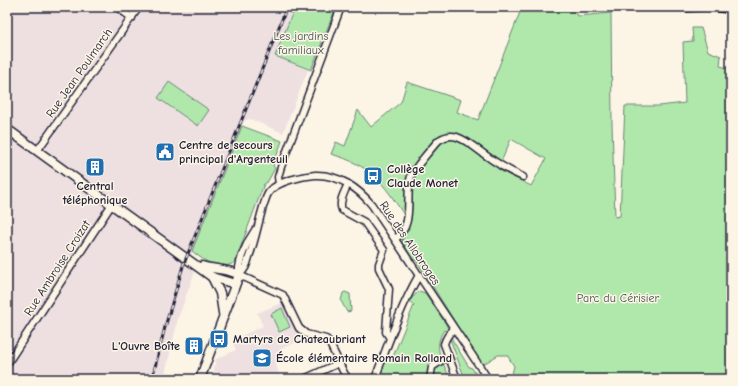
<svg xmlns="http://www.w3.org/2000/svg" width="738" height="386" font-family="'Comic Neue',sans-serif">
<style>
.built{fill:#eee0e1}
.green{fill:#b0e8ac;stroke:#698574;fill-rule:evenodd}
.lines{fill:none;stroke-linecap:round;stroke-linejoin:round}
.minor-casing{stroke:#22223b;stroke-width:9}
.major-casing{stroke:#22223b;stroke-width:11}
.minor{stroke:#fcf5e5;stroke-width:6}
.major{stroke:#fcf5e5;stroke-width:8}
.rail-casing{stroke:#22223b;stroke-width:3}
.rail{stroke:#fcf5e5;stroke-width:1.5;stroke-dasharray:4.5;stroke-linecap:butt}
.labels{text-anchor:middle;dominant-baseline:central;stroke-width:3;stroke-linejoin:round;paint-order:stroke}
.park-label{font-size:12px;fill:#465457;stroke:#fcf5e5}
.street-label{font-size:12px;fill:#22223b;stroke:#fcf5e5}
.poi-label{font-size:12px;font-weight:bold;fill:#22223b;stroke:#fcf5e5;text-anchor:start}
</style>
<rect width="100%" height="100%" fill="#fcf5e5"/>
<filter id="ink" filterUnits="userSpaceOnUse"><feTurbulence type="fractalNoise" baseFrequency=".025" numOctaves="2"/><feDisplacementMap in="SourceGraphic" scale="8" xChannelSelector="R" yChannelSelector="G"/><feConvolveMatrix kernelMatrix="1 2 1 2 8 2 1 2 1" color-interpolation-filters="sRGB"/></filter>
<g filter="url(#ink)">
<g class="built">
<path d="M 7,7 L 295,7 L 275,56 L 308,70 L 283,133 L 250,119 L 244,121 L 187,266 L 195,271 L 178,319 L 164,379 L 7,379 Z"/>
<path d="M 284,302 L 301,340 L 281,349 L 276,365 L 281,379 L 212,379 L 216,359 L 236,350 L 232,340 L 263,326 L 257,313 Z"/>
</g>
<g class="green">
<path d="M 295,7 L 336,7 L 311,70 L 275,56 Z"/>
<path d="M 522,7 L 568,7 L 578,16 L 611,13 L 612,124 L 615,217 L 620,216 L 625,106 L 659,106 L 685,103 L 683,42 L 693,41 L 692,28 L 701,28 L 708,51 L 721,56 L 720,66 L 731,69 L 731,379 L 505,379 L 512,374 L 514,366 L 507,355 L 498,355 L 482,365 L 416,260 L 413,260 L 402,241 L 409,221 L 410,221 C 413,209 412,196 413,183 L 408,176 C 404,188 407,202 404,215 C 383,182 370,165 331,154 L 336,142 L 345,146 L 358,110 L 371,127 L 401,102 L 407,82 L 461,100 L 457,112 L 478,120 ZM 511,139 L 546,159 L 531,186 C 521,180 508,176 498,169 Z"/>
<path d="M 169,82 L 209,110 L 198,126 L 158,98 Z"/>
<path d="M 242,126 L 282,141 L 273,166 L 275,168 L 268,181 L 264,184 L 235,262 C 220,272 204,261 192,251 Z"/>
<path d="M 419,291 L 425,293 L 446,324 L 453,341 L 469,367 L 472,368 L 479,379 L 465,379 L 447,331 L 444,330 C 438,338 437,349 441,358 C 429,364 427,366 427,379 L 420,379 L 418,377 L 410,379 L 384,379 L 385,377 L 380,373 L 387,357 L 392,359 L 414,305 L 409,302 L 410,300 Z"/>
<path d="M 345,292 L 350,294 L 351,311 L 347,312 L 341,301 L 343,293 Z"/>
<path d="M 282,308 L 290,327 L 279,332 L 271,314 Z"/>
<path d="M 443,363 L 450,379 L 433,379 L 434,369 Z"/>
</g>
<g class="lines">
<defs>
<g id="minor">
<path d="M 117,7 L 132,18"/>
<path d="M 687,8 L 711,7 L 731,10"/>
<path d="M 37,151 L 139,7"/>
<path d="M 279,184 L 278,177 L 281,167 L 341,7"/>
<path d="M 348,184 C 345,191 338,202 342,210 L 364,222 L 384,250 L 379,264 L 379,268 L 389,289 L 386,332 L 390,338"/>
<path d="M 395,239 C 416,224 404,197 411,176 C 412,171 435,144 439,140 C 444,137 451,135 457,137 C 469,141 480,152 491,159 C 501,166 512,172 523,177"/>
<path d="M 239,275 C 245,270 247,265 249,257 C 255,241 258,224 263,207 C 265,202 266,195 270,191 C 278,181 303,176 315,175 C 338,174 358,188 372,205 L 488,379"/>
<path d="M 239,275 L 283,295 L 299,328 L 306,334 L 326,339 L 329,342 L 344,373 L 348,379"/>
<path d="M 239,275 C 237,262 248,240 255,230"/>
<path d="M 454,329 C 449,333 446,337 444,344 L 457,379"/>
<path d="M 7,364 L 112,204"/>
<path d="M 304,379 L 339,363"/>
<path d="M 375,379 C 388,344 400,308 419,275"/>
<path d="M 430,379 L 432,367 L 448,356"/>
</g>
<g id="major">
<path d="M 7,129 L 212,277 L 235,284"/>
<path d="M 212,277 L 220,293 L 223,313"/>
<path d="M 200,379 L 239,275 C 227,268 214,270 202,266"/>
</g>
</defs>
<use href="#minor" class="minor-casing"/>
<use href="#major" class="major-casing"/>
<use href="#minor" class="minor"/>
<use href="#major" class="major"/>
<defs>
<path id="rail" d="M 152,379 L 165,327 L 183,266 L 287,7"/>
</defs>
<use href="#rail" class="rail-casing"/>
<use href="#rail" class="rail"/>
</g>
</g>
<defs>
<symbol id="civic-square" viewBox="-11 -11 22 22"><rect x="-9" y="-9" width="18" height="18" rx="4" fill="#1f6fb2" stroke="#fcf5e5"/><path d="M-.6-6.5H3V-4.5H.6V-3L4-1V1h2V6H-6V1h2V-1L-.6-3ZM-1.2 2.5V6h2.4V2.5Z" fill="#fff"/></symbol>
<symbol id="building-square" viewBox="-11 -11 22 22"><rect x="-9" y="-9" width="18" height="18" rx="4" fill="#1f6fb2" stroke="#fcf5e5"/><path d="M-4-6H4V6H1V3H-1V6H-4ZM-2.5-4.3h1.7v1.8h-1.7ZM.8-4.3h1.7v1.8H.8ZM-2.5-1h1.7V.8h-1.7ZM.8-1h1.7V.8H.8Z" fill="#fff"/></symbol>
<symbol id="bus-square" viewBox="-11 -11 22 22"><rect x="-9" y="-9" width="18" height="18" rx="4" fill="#1f6fb2" stroke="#fcf5e5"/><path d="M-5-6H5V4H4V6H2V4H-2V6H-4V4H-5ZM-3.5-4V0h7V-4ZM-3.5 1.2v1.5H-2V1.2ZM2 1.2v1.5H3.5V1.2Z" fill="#fff"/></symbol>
<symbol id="school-square" viewBox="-11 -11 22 22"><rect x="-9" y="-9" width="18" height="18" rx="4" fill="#1f6fb2" stroke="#fcf5e5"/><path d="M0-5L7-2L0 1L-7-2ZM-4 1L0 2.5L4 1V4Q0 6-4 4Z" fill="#fff"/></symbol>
</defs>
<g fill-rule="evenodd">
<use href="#civic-square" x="154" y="141" width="22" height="22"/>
<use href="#building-square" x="84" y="156" width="22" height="22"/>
<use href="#bus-square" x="362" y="165" width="22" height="22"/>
<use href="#bus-square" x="208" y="328" width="22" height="22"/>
<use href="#building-square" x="183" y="335" width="22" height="22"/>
<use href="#school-square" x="251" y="347" width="22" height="22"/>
</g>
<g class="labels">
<g class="park-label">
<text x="301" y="36">Les jardins<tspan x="301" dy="14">familiaux</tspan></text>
<text x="618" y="298">Parc du Cérisier</text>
</g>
<g class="street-label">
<text transform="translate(79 73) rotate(-55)">Rue Jean Poulmarch</text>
<text transform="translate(410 243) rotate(56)">Rue des Allobroges</text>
<text transform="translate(57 268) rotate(-57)">Rue Ambroise Croizat</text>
</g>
<g class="poi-label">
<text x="179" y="145">Centre de secours<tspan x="179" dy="14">principal d'Argenteuil</tspan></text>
<text x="387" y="169">Collège<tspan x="387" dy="14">Claude Monet</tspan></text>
<text x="95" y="186" text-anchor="middle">Central<tspan x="95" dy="14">téléphonique</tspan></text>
<text x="233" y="339">Martyrs de Chateaubriant</text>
<text x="180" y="346" text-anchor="end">L'Ouvre Boîte</text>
<text x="276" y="358">École élémentaire Romain Rolland</text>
</g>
</g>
<rect width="738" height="386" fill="none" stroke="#fcf5e5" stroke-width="24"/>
<rect x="12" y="12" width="714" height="362" fill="none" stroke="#22223b" stroke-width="1.5" filter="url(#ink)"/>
</svg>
